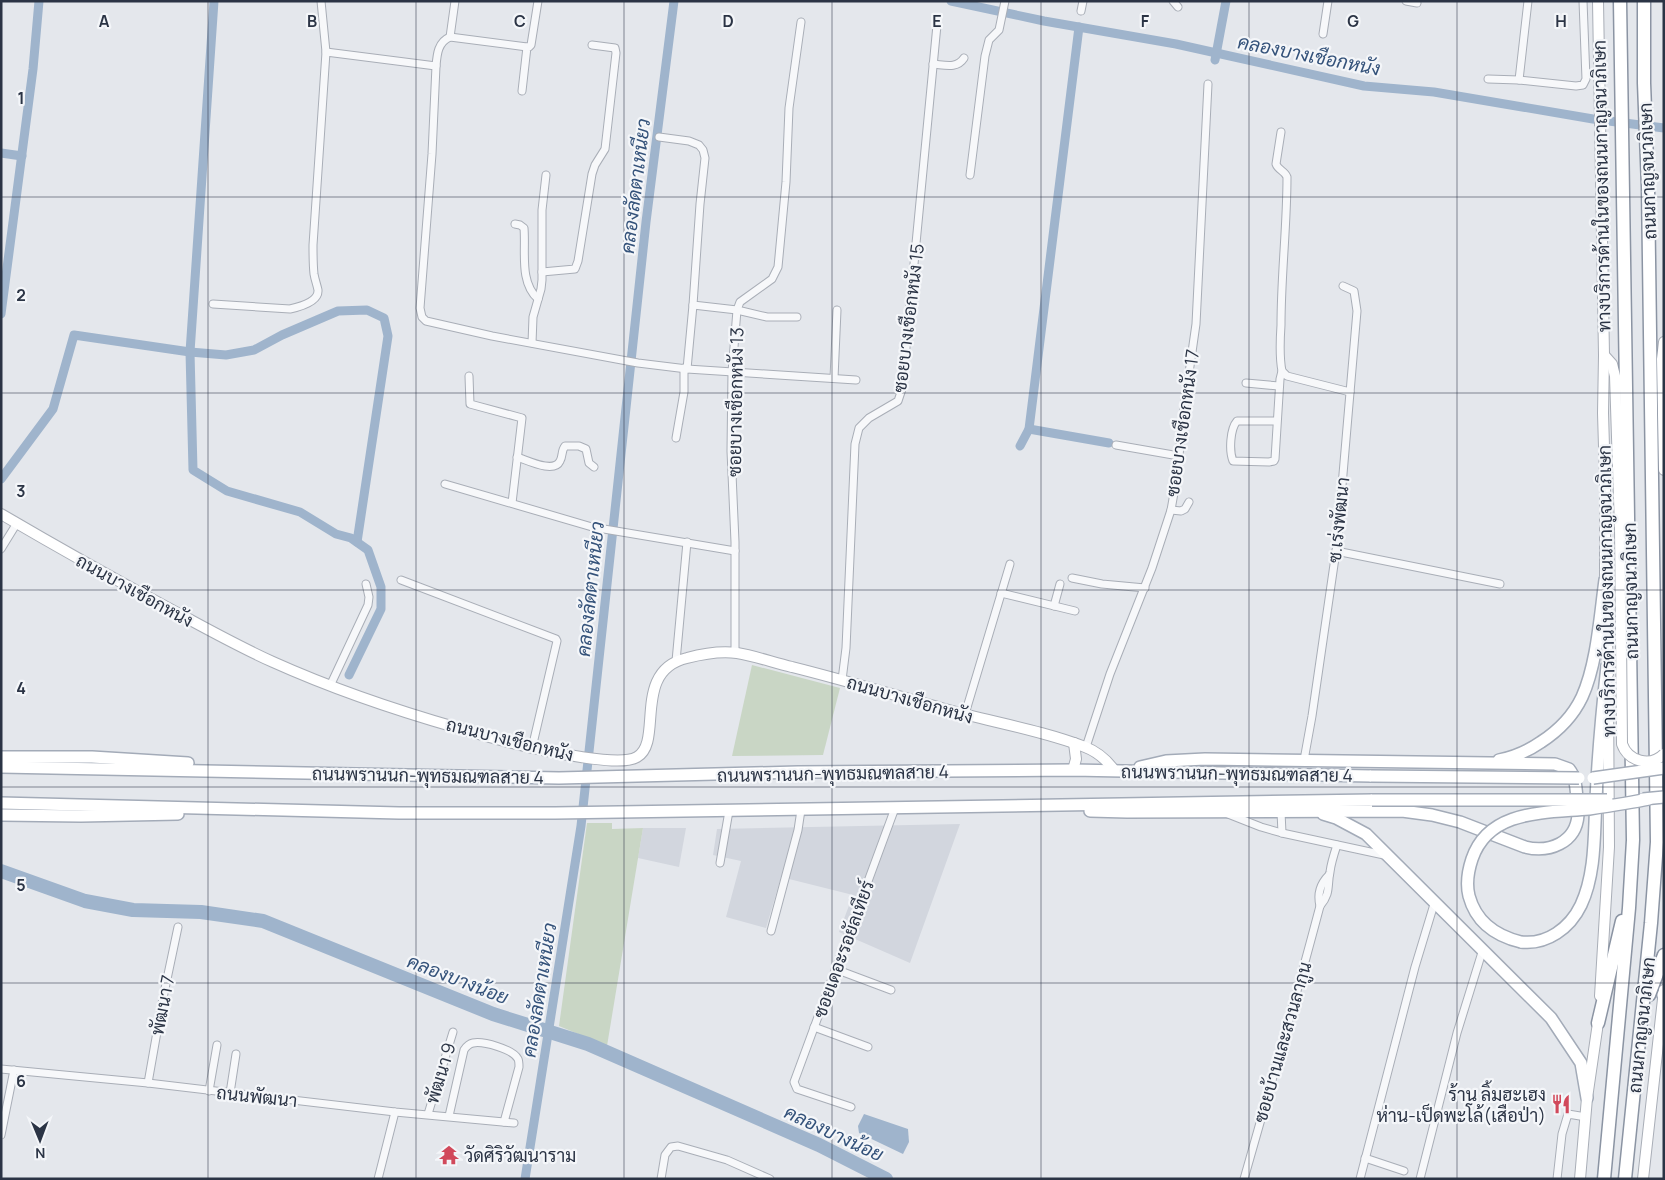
<svg xmlns="http://www.w3.org/2000/svg" width="1665" height="1180" font-family="Manrope,Sarabun,sans-serif">
<style>
.built{fill:#d2d6de}
.green{fill:#c9d6c5}
.water{fill:#9fb4cc}
.lines{fill:none;stroke-linecap:round;stroke-linejoin:round}
.canal{stroke:#9fb4cc;stroke-width:9}
.river{stroke:#9fb4cc;stroke-width:14}
.street-casing{stroke:#a9aeb7;stroke-width:9}
.secondary-casing{stroke:#a9aeb7;stroke-width:12}
.primary-casing{stroke:#a3abb8;stroke-width:14}
.highway-casing{stroke:#8b94a3;stroke-width:15}
.street{stroke:#f7f8fa;stroke-width:7}
.secondary{stroke:#fff;stroke-width:10}
.primary{stroke:#fff;stroke-width:11}
.highway{stroke:#fff;stroke-width:12}
.secondary-bridge-casing{stroke:#a9aeb7;stroke-width:12;stroke-linecap:butt}
.primary-bridge-casing{stroke:#a3abb8;stroke-width:14;stroke-linecap:butt}
.secondary-bridge{stroke:#fff;stroke-width:10}
.primary-bridge{stroke:#fff;stroke-width:11}
.grid{fill:none;stroke:#2b3445;stroke-width:1;stroke-opacity:0.55}
.labels{text-anchor:middle;dominant-baseline:central;stroke-width:4.5;stroke-linejoin:round;paint-order:stroke}
.street-label{font-size:18px;fill:#2b3445;stroke:#f4f6f9}
.poi-label{font-size:18px;fill:#2b3445;stroke:#f4f6f9;text-anchor:end}
.water-label{font-size:19px;font-style:italic;fill:#34527a;stroke:#f4f6f9}
.grid-label{font-size:16px;text-anchor:middle;font-weight:bold;fill:#2b3445;stroke:#f4f6f9;stroke-width:4.5;stroke-linejoin:round;paint-order:stroke}
</style>
<rect width="100%" height="100%" fill="#e4e7ec"/>
<g class="built">
<path d="M 960,824 L 910,963 L 839,932 L 853,895 L 781,877 L 766,928 L 726,917 L 741,861 L 713,855 L 717,829 Z"/>
<path d="M 643,828 L 686,828 L 679,867 L 638,858 Z"/>
</g>
<g class="green">
<path d="M 752,665 L 840,688 L 823,755 L 732,756 Z"/>
<path d="M 587,823 L 612,823 L 612,829 L 643,828 L 607,1046 L 559,1026 Z"/>
</g>
<path class="water" d="M 864,1114 L 908,1129 L 909,1142 L 903,1154 L 859,1133 L 858,1126 Z"/>
<g class="lines">
<g class="canal">
<path d="M 214,1 L 190,352 L 193,470 L 227,491 L 300,512 L 336,534 L 351,538 L 368,550 L 381,587 L 381,609 L 349,675"/>
<path d="M 951,1 L 1044,21 L 1176,44 L 1364,86 L 1434,92 L 1593,119 L 1664,128"/>
<path d="M 1215,60 L 1226,1"/>
<path d="M 1,153 L 22,156"/>
<path d="M 1,314 L 33,69 L 39,1"/>
<path d="M 1029,429 L 1109,443"/>
<path d="M 1020,446 L 1029,429 L 1079,27"/>
<path d="M 1,479 L 53,409 L 74,335 L 190,352 L 226,355 L 254,350 L 282,335 L 338,311 L 367,310 L 384,318 L 388,336 L 357,542"/>
<path d="M 525,1179 L 581,826 L 646,222 L 674,1"/>
</g>
<path class="river" d="M 1,871 L 85,901 L 133,910 L 201,912 L 263,921 L 493,1014 L 588,1044 L 819,1145 L 886,1179"/>
<defs>
<g id="street">
<path d="M 321,1 L 326,52"/>
<path d="M 1173,1 L 1178,7"/>
<path d="M 1406,1 L 1417,3"/>
<path d="M 1081,11 L 1083,1"/>
<path d="M 1323,34 L 1328,1"/>
<path d="M 450,37 L 455,1"/>
<path d="M 527,47 L 450,37 C 438,42 437,54 436,66 L 432,154 L 420,308 L 422,317 L 426,321 L 492,336 L 638,363 L 687,369 L 856,380"/>
<path d="M 933,64 C 945,65 957,69 964,58"/>
<path d="M 1488,79 L 1519,80 L 1576,86 L 1583,85 L 1586,79 L 1583,1"/>
<path d="M 1519,80 L 1528,1"/>
<path d="M 522,91 L 527,47 L 529,47 L 531,45 L 538,1"/>
<path d="M 1281,132 L 1276,164 C 1278,170 1285,171 1287,177 C 1287,227 1281,275 1281,325 C 1280,340 1279,356 1282,371 L 1287,376 L 1350,392"/>
<path d="M 659,137 L 689,141 L 699,145 L 703,150 L 705,158 L 700,204 L 693,305 L 737,310 L 767,317 L 797,317"/>
<path d="M 970,175 L 985,56 L 989,40 L 999,30 L 1005,1"/>
<path d="M 515,224 L 520,225 L 524,228 C 526,251 519,282 538,299"/>
<path d="M 542,272 L 575,269 L 578,261 L 592,174 L 595,165 L 605,149 L 616,53 L 615,48 L 592,45"/>
<path d="M 213,304 L 290,309 C 299,307 319,302 318,290 C 317,285 315,280 314,274 C 313,265 313,255 313,245 L 326,52 L 436,66"/>
<path d="M 532,343 L 533,317 L 541,289 L 542,280 L 542,210 L 546,175"/>
<path d="M 687,369 L 693,305"/>
<path d="M 469,376 L 470,404 L 522,418 L 512,503"/>
<path d="M 834,378 L 837,310"/>
<path d="M 1246,383 L 1279,386"/>
<path d="M 1277,421 L 1237,421 C 1230,429 1229,451 1233,461 L 1269,462 L 1274,461 L 1275,459 L 1280,379 L 1282,371"/>
<path d="M 676,438 L 684,392 L 684,368"/>
<path d="M 1116,445 L 1179,456"/>
<path d="M 517,457 C 527,460 554,474 560,461 C 563,456 561,451 565,446 L 579,446 L 586,449 L 589,463 L 594,467"/>
<path d="M 445,484 L 592,527 L 735,551"/>
<path d="M 1171,510 L 1181,511 L 1185,509 L 1189,502"/>
<path d="M 1,549 L 17,523"/>
<path d="M 1336,551 L 1500,584"/>
<path d="M 1072,578 L 1102,584 L 1145,588"/>
<path d="M 401,580 L 556,639 L 557,641 L 532,748"/>
<path d="M 1001,593 L 1075,611"/>
<path d="M 1054,606 L 1060,584"/>
<path d="M 735,653 L 735,542 L 731,451 L 732,372 L 737,310 L 740,302 L 772,279 L 778,267 L 786,182 L 789,108 L 801,22"/>
<path d="M 676,661 L 687,542"/>
<path d="M 842,680 L 846,648 L 855,444 L 859,428 L 869,418 L 898,401 L 902,389 L 937,25"/>
<path d="M 330,686 L 368,605 L 369,597 L 366,584"/>
<path d="M 965,714 L 1010,564"/>
<path d="M 1086,747 L 1110,674 L 1152,568 L 1171,510 L 1177,476 L 1183,415 L 1196,324 L 1208,84"/>
<path d="M 1304,760 L 1312,716 L 1337,544 L 1357,311 L 1354,291 L 1343,286"/>
<path d="M 1281,812 L 1282,833"/>
<path d="M 1228,814 L 1261,827 L 1282,833 L 1384,855"/>
<path d="M 720,863 L 729,811"/>
<path d="M 1320,906 C 1317,894 1320,884 1329,875"/>
<path d="M 771,931 L 798,830 L 801,810"/>
<path d="M 835,969 L 891,990"/>
<path d="M 814,1027 L 868,1047"/>
<path d="M 1,1069 L 148,1083 L 395,1112 L 514,1123"/>
<path d="M 148,1083 L 163,998 L 178,927"/>
<path d="M 209,1091 L 217,1045"/>
<path d="M 230,1093 L 236,1054"/>
<path d="M 851,1107 L 797,1089 L 794,1082 L 895,808"/>
<path d="M 428,1114 L 453,1032"/>
<path d="M 449,1116 L 464,1050 C 466,1047 468,1044 473,1043 C 483,1041 513,1049 518,1059 C 519,1061 519,1064 519,1067 L 504,1122"/>
<path d="M 1,1135 L 14,1070"/>
<path d="M 1365,1158 L 1404,1171"/>
<path d="M 378,1179 L 395,1112"/>
<path d="M 661,1179 L 665,1155 L 671,1147 L 678,1146 L 727,1160 L 770,1179"/>
<path d="M 1244,1179 C 1270,1088 1296,997 1320,906 C 1331,893 1327,886 1330,872 C 1331,863 1334,854 1337,845"/>
<path d="M 1360,1179 L 1415,967 L 1435,901"/>
<path d="M 1420,1179 L 1457,1033 L 1483,949"/>
<path d="M 1557,1179 L 1562,1134 L 1568,1114 L 1586,1117"/>
</g>
<g id="secondary">
<path d="M 1598,1 L 1604,355 L 1603,413 L 1605,481 L 1605,587"/>
<path d="M 1664,342 L 1662,359 L 1664,470"/>
<path d="M 1604,355 L 1612,364 L 1615,376 L 1620,528"/>
<path d="M 1,514 C 54,545 107,575 161,604 C 198,624 235,645 273,662 C 333,689 395,710 458,728 C 498,740 539,751 581,757 C 595,759 625,764 637,757 C 664,742 631,671 687,658 C 702,654 722,651 737,653 C 756,656 774,663 792,667 C 844,680 894,695 945,709 C 991,722 1041,730 1085,747 C 1098,752 1106,759 1114,770"/>
<path d="M 1606,604 L 1608,674"/>
<path d="M 1073,770 L 1076,759 L 1074,743"/>
<path d="M 1600,996 L 1609,847 L 1608,696"/>
<path d="M 1580,1179 L 1587,1098 L 1599,1016"/>
<path d="M 1643,1179 L 1664,990"/>
</g>
<g id="primary">
<path d="M 1,757 L 92,757 L 188,763"/>
<path d="M 1499,760 C 1514,757 1528,751 1541,742 C 1558,731 1573,716 1582,697 C 1597,664 1600,616 1605,580"/>
<path d="M 1,767 L 559,778 L 798,772 L 1073,770 L 1371,776"/>
<path d="M 1,803 L 399,813 L 555,813 L 1372,800"/>
<path d="M 1090,811 L 1127,812 L 1402,811 L 1432,815 L 1460,822 L 1525,847 C 1549,853 1576,843 1578,815 C 1578,810 1577,804 1577,799 C 1576,788 1576,778 1569,769 L 1555,764 L 1205,759 L 1166,761 L 1140,767"/>
<path d="M 1323,814 L 1336,818 L 1366,834 L 1551,1018 L 1581,1063 L 1587,1098"/>
<path d="M 1,815 L 81,816 L 178,814"/>
<path d="M 1521,942 C 1547,945 1570,928 1581,905 C 1596,873 1594,833 1596,799 C 1598,755 1602,711 1607,666"/>
<path d="M 1663,995 L 1664,993"/>
</g>
<g id="highway">
<path d="M 1649,995 L 1664,955"/>
<path d="M 1598,1023 L 1622,921"/>
<path d="M 1604,1179 L 1629,908 L 1633,840 L 1620,1"/>
<path d="M 1625,1179 L 1651,923 L 1657,842 L 1648,187 L 1644,83 L 1644,1"/>
</g>
</defs>
<use href="#street" class="street-casing"/>
<use href="#secondary" class="secondary-casing"/>
<use href="#primary" class="primary-casing"/>
<use href="#highway" class="highway-casing"/>
<use href="#street" class="street"/>
<use href="#secondary" class="secondary"/>
<use href="#primary" class="primary"/>
<use href="#highway" class="highway"/>
<defs>
<path id="secondary-bridge" d="M 1620,528 L 1622,744 C 1628,761 1650,768 1664,754"/>
<g id="primary-bridge">
<path d="M 1371,776 L 1579,778"/>
<path d="M 1593,778 L 1664,768"/>
<path d="M 1643,799 L 1664,797"/>
<path d="M 1372,800 L 1607,800"/>
<path d="M 1521,942 C 1496,936 1476,922 1469,896 C 1466,884 1468,871 1472,859 C 1489,809 1546,813 1589,809 C 1609,806 1629,803 1649,799"/>
</g>
</defs>
<use href="#secondary-bridge" class="secondary-bridge-casing"/>
<use href="#primary-bridge" class="primary-bridge-casing"/>
<use href="#secondary-bridge" class="secondary-bridge"/>
<use href="#primary-bridge" class="primary-bridge"/>
</g>
<path class="grid" d="M 208,1 L 208,1179M 416,1 L 416,1179M 624,1 L 624,1179M 832,1 L 832,1179M 1041,1 L 1041,1179M 1249,1 L 1249,1179M 1457,1 L 1457,1179M 1,197 L 1664,197M 1,393 L 1664,393M 1,590 L 1664,590M 1,787 L 1664,787M 1,983 L 1664,983"/>
<defs>
<symbol id="restaurant-bare" viewBox="-9 -9 18 18"><path d="M-5-6h1v4h1v-4h1v4h1v-4h1v5L-1.5 .5V6h-2V.5L-5-1ZM5-6V6H3V1.5H1.5Q1.5-4 5-6Z" fill="#d1495b" stroke="#f4f6f9" stroke-width="2.5" paint-order="stroke"/></symbol>
<symbol id="temple-bare" viewBox="-9 -9 18 18"><path d="M0-6L5-2H3V0L6.5 2.5H4V6H1.5V3h-3V6H-4V2.5H-6.5L-3 0V-2H-5Z" fill="#d1495b" stroke="#f4f6f9" stroke-width="2.5" paint-order="stroke"/></symbol>
</defs>
<g fill-rule="evenodd">
<use href="#restaurant-bare" x="1547" y="1090" width="28" height="28"/>
<use href="#temple-bare" x="435" y="1141" width="28" height="28"/>
</g>
<g class="labels">
<g class="street-label">
<text transform="translate(1647 171) rotate(-92)">ถนนกาญจนาภิเษก</text>
<text transform="translate(1601 186) rotate(-91)">ทางบริการด้านในของถนนกาญจนาภิเษก</text>
<text transform="translate(908 318) rotate(-83)">ซอยบางเชือกหนัง 15</text>
<text transform="translate(735 402) rotate(-89)">ซอยบางเชือกหนัง 13</text>
<text transform="translate(1182 423) rotate(-82)">ซอยบางเชือกหนัง 17</text>
<text transform="translate(1338 520) rotate(-84)">ซ.เร่งพัฒนา</text>
<text transform="translate(135 590) rotate(29)">ถนนบางเชือกหนัง</text>
<text transform="translate(1606 591) rotate(-91)">ทางบริการด้านในของถนนกาญจนาภิเษก</text>
<text transform="translate(1630 591) rotate(-91)">ถนนกาญจนาภิเษก</text>
<text transform="translate(910 699) rotate(16)">ถนนบางเชือกหนัง</text>
<text transform="translate(510 739) rotate(14)">ถนนบางเชือกหนัง</text>
<text transform="translate(833 773) rotate(-1)">ถนนพรานนก-พุทธมณฑลสาย 4</text>
<text transform="translate(1237 773) rotate(1)">ถนนพรานนก-พุทธมณฑลสาย 4</text>
<text transform="translate(428 775) rotate(1)">ถนนพรานนก-พุทธมณฑลสาย 4</text>
<text transform="translate(843 949) rotate(-70)">ซอยเดอะรอยัลเทียร์</text>
<text transform="translate(162 1005) rotate(-79)">พัฒนา 7</text>
<text transform="translate(1641 1025) rotate(-84)">ถนนกาญจนาภิเษก</text>
<text transform="translate(1282 1042) rotate(-74)">ซอยบ้านและสวนลากูน</text>
<text transform="translate(440 1073) rotate(-73)">พัฒนา 9</text>
<text transform="translate(257 1096) rotate(6)">ถนนพัฒนา</text>
</g>
<g class="poi-label">
<text x="1546" y="1094">ร้าน ลิ้มฮะเฮง<tspan x="1546" dy="21">ห่าน-เป็ดพะโล้(เสือป่า)</tspan></text>
<text x="464" y="1155" text-anchor="start">วัดศิริวัฒนาราม</text>
</g>
<g class="water-label">
<text transform="translate(1309 55) rotate(11)">คลองบางเชือกหนัง</text>
<text transform="translate(635 186) rotate(-83)">คลองลัดตาเหนียว</text>
<text transform="translate(590 589) rotate(-84)">คลองลัดตาเหนียว</text>
<text transform="translate(458 979) rotate(21)">คลองบางน้อย</text>
<text transform="translate(539 990) rotate(-81)">คลองลัดตาเหนียว</text>
<text transform="translate(834 1133) rotate(25)">คลองบางน้อย</text>
</g>
</g>
<g class="grid-label">
<text x="104" y="27">A</text>
<text x="312" y="27">B</text>
<text x="520" y="27">C</text>
<text x="728" y="27">D</text>
<text x="937" y="27">E</text>
<text x="1145" y="27">F</text>
<text x="1353" y="27">G</text>
<text x="1561" y="27">H</text>
<text x="21" y="104">1</text>
<text x="21" y="301">2</text>
<text x="21" y="497">3</text>
<text x="21" y="694">4</text>
<text x="21" y="891">5</text>
<text x="21" y="1087">6</text>
</g>
<rect width="1665" height="1180" fill="none" stroke="#2b3445" stroke-width="5"/>
<g transform="translate(40 1140) rotate(179)" stroke="#f4f6f9" stroke-width="4" paint-order="stroke">
<path d="M0-4L9 19L0 12L-9 19Z" fill="#2b3445"/>
<text y="-8" font-size="14" font-weight="bold" text-anchor="middle" fill="#2b3445">N</text>
</g>
</svg>
